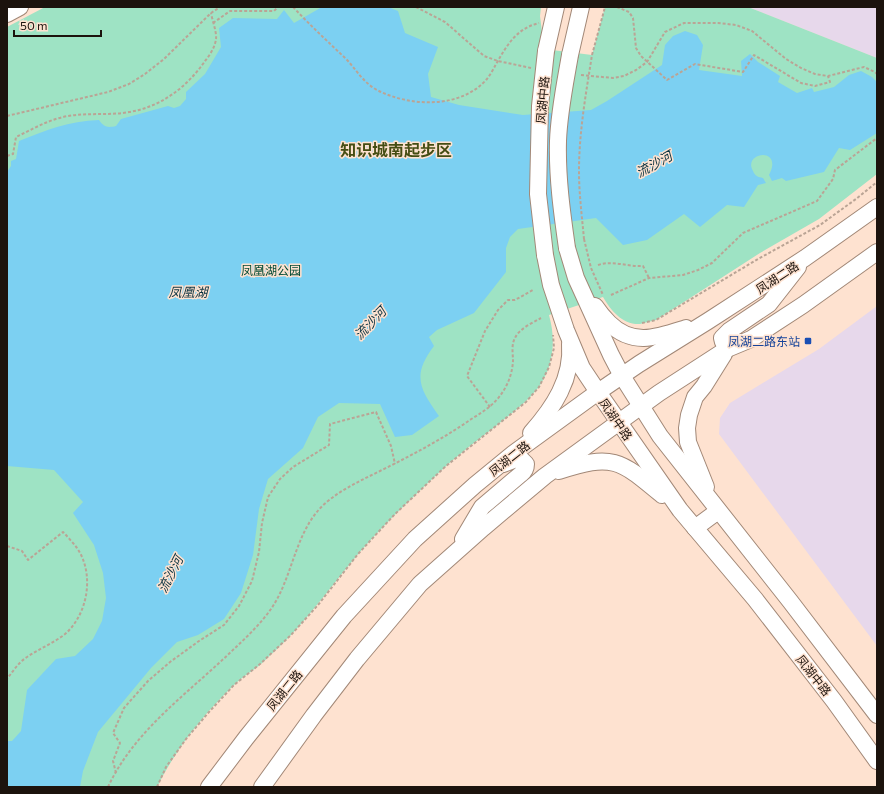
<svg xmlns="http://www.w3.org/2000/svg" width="884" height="794" font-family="Commissioner,'Noto Sans SC',sans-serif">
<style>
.commercial{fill:#e7d8eb}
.green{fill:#9ee3c4}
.water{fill:#7cd0f2}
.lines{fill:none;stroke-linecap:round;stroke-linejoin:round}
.minor-casing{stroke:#a28877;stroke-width:18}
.path{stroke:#baa495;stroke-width:2;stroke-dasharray:3 2;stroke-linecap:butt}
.minor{stroke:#fff;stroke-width:16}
.minor-bridge-casing{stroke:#a28877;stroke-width:18;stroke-linecap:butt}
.path-bridge{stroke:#baa495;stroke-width:2;stroke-dasharray:3 2;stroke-linecap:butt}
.minor-bridge{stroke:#fff;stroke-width:16}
.transit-dot{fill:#1a4fb4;stroke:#fee2d0;stroke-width:1.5}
.labels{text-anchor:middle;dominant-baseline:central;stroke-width:3;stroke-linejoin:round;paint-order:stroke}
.street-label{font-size:12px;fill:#1c130d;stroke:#fee2d0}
.park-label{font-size:12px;fill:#014933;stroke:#fee2d0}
.transit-label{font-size:12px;fill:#164399;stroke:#fee2d0;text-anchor:end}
.water-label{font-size:13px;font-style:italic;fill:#0c3442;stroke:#fee2d0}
.district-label{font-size:16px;font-weight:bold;fill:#454d13;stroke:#fee2d0}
</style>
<rect width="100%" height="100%" fill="#fee2d0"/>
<g class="commercial">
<path d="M 748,7 L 877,7 L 877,58 Z"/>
<path d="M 877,306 L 877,646 L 719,434 L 720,418 L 730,403 L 819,349 Z"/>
</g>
<path class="green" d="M 45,7 L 541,7 L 540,16 L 544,49 L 592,55 L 605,7 L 748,7 L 877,58 L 877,174 L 819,219 L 760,253 L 656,320 C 651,321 645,323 640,324 C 623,325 611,311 603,297 L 549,315 C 556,340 554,366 538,388 C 530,398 521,406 511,414 C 489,432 465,449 444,468 C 415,495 385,523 359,553 C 336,580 316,608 292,634 C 282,644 271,655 260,665 C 251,672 241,678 233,686 C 202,716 176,749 157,787 L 7,787 L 7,27 Z"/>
<path class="water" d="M 322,7 L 388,7 L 398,11 L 405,33 L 438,47 L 428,74 L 431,97 L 459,105 L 523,115 L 591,110 L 607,101 L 662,65 L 665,45 L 673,36 L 685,31 L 697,35 L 703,45 L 699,70 L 742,76 L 741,61 L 750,54 L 758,62 L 780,76 L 778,82 L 797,93 L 812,88 L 814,92 L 834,87 L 849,75 L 861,71 L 872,77 L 877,82 L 877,133 L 850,150 L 839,148 L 824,172 L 786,181 L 782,178 L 772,181 L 769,175 C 784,146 742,152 753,171 C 755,176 758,177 763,178 L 766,183 L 758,185 L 744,207 L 727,205 L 700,227 L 684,214 L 647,240 L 623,245 L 596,218 L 518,229 L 510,237 L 506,248 L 506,272 L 474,313 L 437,330 L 429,337 L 434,346 C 412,375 419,388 439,416 L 412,435 L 395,437 L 380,404 L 339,403 L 318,417 L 303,448 L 268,479 L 259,509 L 253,555 L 241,593 L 224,619 L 198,635 L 177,642 L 151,668 L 98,732 L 83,771 L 80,787 L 7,787 L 7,741 L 12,741 L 21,731 L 27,690 L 56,659 L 75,656 L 93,639 L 102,621 L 106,598 L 103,573 L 94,545 L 73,513 L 83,502 L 54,470 L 7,466 L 7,172 L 11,166 L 11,161 L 16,159 L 19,141 C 47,130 68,121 99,120 C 104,127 107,128 116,126 L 121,119 L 168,106 L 174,108 L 180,106 L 186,99 L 186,92 L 205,74 L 221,47 L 219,28 L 233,18 L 277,19 L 284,10 L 294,23 Z"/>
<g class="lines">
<defs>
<g id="minor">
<path d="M 7,14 L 20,7"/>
<path d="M 546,51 L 556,7"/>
<path d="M 570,55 L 581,7"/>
<path d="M 567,248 L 576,278 L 611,355 L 622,376 L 660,436 L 790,601 L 877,715"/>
<path d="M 545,255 L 551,285 L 566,330 L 582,368 L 598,392 L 680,510 L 755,599 L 834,701 L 877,761"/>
<path d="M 595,306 C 599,312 604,318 609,323 C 633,347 658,337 686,328"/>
<path d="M 741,342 C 734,344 729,345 723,342 L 722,338 L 729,331 L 769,304 L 798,267"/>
<path d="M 531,433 C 553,408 573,379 570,343"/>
<path d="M 559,471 C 613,453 620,460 662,495"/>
<path d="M 706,487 L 688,442 L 687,428 L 689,415 L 695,397 L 704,386 L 724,354"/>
<path d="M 695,528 L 718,511"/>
<path d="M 463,539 L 482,507 L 521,474 C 525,471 526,469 526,464 L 521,459 L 516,459 L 503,464"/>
<path d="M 209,787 L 246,738 L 344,616 L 415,539 L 475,485 L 514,453 L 598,392 L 639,364 L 708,321 L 805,258 L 877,207"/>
<path d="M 262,787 L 314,715 L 357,659 L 420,584 L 483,528 L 545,476 L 659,393 L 727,349 L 751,339 L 803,305 L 877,252"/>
</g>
</defs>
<use href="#minor" class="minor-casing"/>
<g class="path">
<path d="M 293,7 C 309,24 326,40 343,56 C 355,67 362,82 377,90 C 410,107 461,109 487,79 C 490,75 493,70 495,66 C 506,47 515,29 539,23"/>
<path d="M 416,7 L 445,22 L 484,56 L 498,61 L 531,68"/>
<path d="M 617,7 L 629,12 L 633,18 L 636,48 L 641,56 L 667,80 L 695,64 L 743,72 L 754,55 L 801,83 L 815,86 L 830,82 L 828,76"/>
<path d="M 213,23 L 230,11 L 274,11 L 278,7"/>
<path d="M 592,55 L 605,7"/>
<path d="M 581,75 L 613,78 L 624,76 L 636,70 L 647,62 L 665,32 L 684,23 L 718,23 L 736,25 L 752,31 L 786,59 L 801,68 L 815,74 L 828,76 L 864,67 L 875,72 L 877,74"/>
<path d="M 7,116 L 108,92 L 129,84 L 145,74 L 164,59 L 211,13 L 220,7"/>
<path d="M 7,156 L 13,154 L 16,137 C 31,130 46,121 63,117 C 85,112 107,116 129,112 C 161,107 187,87 205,61 C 210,55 215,47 216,39 C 217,33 212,19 211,13"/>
<path d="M 584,239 L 591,268 L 603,295"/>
<path d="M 598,265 C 612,260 628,267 643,266 L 649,278"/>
<path d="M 611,295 L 649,278 L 683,275 L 698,270 L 712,263 L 743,233 L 817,201 L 833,179 L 835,170 L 877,138"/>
<path d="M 642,323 L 656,320 L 758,259 L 820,225 L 856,199 L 877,182"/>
<path d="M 490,407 L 467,376 L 485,331 L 498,310 L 508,300 L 515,300 L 533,290"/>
<path d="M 7,546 L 22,551 L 28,560 L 63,532 C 68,537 73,543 77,548 C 95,574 88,615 64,635 C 53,643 39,649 27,657 C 19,662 13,671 7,679"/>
<path d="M 116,773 L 113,761 L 120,743 L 113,733 L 124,708 L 148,681 L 170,662 L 199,641 L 224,625 L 239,606 L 252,581 L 259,552 L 262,523 L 268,497 L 280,479 L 293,467 L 329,445 L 330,424 L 376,412 L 391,446 L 395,464"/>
<path d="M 108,787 C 135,729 190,692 235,648 C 248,636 261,623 271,609 C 294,576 295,527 328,501 C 344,488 362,480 380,471 C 410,456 439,441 467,422 C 474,417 482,413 489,407 C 503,396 512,379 513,361 C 513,354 511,345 515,338 C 519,329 532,323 541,318"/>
<path d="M 157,787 L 166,767 L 186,739 L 209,712 L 234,685 L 260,664 L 291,635 L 318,605 L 358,554 L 395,514 L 446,466 L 526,402 L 539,387 L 549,367 L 554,348 L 553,335"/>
</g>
<use href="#minor" class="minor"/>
<defs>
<g id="minor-bridge">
<path d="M 567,248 C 562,213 557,177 558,141 C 559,112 565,84 570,55"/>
<path d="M 545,255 L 538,194 L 540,106 L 546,51"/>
</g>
</defs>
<use href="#minor-bridge" class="minor-bridge-casing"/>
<path class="path-bridge" d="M 584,239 C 582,217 579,194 579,171 C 579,132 586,93 592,55"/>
<use href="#minor-bridge" class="minor-bridge"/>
</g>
<rect class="transit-dot" x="804" y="337" width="8" height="8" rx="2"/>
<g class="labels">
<g class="street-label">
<text transform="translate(542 100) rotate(-85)">凤湖中路</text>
<text transform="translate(777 277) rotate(-33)">凤湖二路</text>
<text transform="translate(616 419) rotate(55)">凤湖中路</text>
<text transform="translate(509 458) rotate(-38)">凤湖二路</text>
<text transform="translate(814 675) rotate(52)">凤湖中路</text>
<text transform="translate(284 690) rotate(-51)">凤湖二路</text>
</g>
<g class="park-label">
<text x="271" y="270">凤凰湖公园</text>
</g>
<g class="transit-label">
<text x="800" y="341">凤湖二路东站</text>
</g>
<g class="water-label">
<text transform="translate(654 164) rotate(-29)">流沙河</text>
<text x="188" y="292">凤凰湖</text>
<text transform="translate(370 323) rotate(-46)">流沙河</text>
<text transform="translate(170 574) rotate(-63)">流沙河</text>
</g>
<g class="district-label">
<text x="396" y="149">知识城南起步区</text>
</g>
</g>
<rect width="884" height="794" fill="none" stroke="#1c130d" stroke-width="16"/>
<path d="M14 30v6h87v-6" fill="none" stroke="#1c130d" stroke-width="2"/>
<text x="20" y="30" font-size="12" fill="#1c130d" stroke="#fee2d0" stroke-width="3" paint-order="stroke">50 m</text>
</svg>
